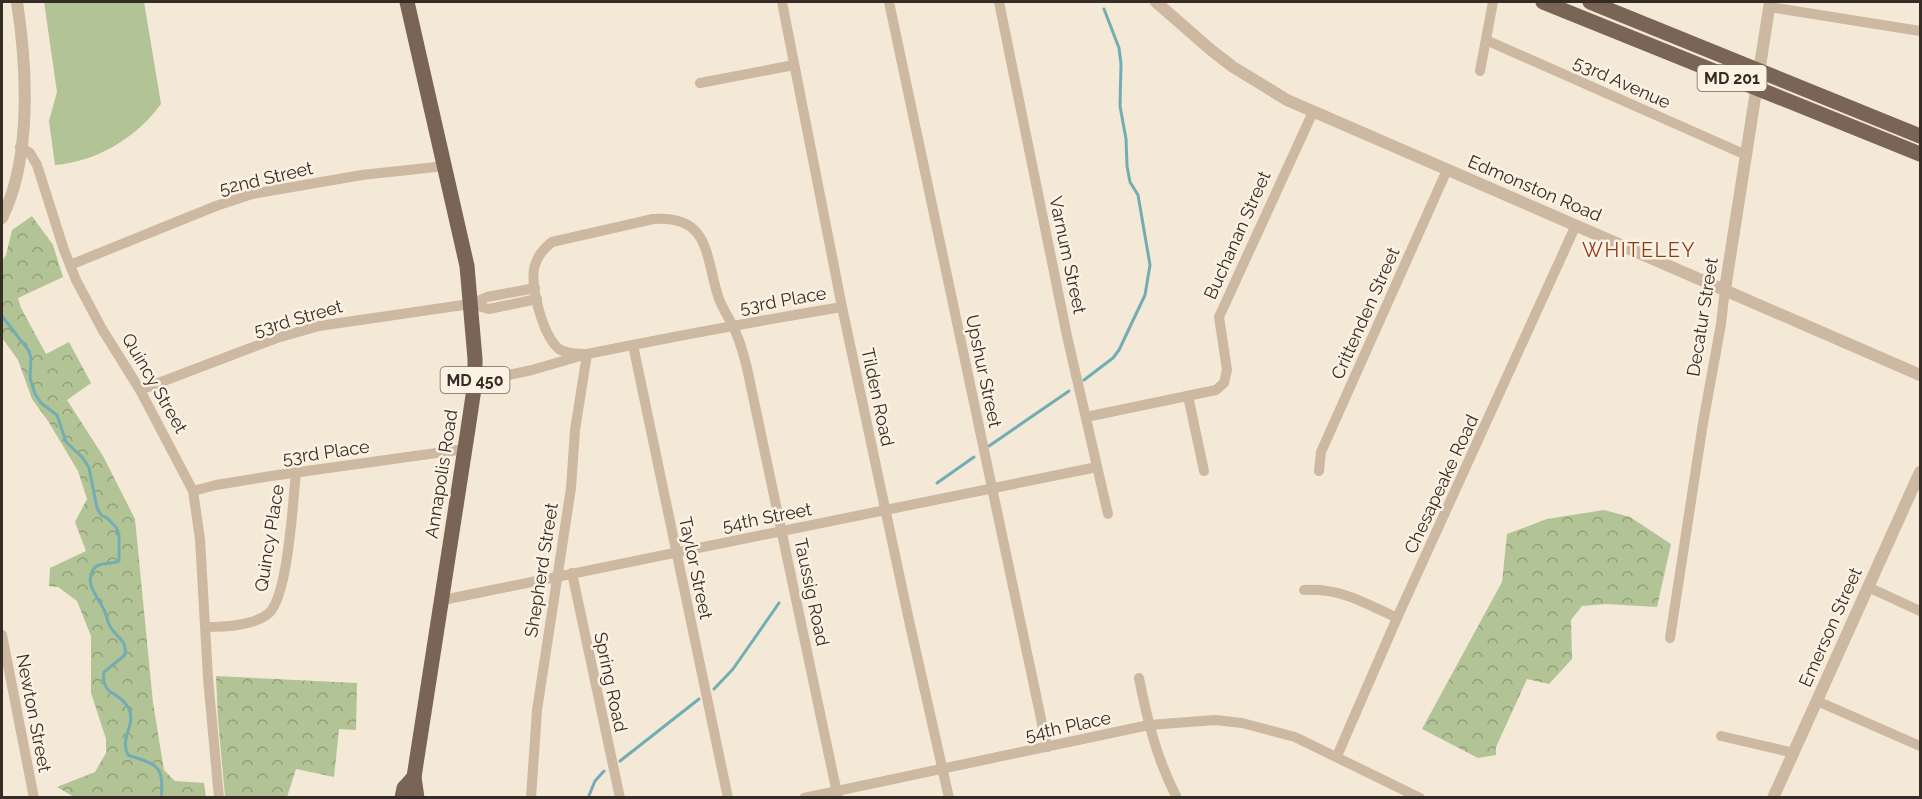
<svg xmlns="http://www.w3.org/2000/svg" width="1922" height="799" font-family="Raleway,sans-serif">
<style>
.forest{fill:url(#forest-crowns)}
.park{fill:#b2c496}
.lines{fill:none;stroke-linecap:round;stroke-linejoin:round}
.stream{stroke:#73adb4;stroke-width:3}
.minor{stroke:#cdb8a2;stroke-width:10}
.tertiary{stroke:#cdb8a2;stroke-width:12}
.primary{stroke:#7a6455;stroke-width:15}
.labels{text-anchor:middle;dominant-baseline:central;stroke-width:5;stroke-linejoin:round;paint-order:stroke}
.shield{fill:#fbf2e4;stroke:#72675e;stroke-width:1.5}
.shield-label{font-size:16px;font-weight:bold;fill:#372c25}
.street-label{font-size:18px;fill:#372c25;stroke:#fbf2e4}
.neighbourhood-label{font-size:20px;letter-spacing:1.5px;fill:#8e3a16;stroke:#fbf2e4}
</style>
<defs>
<pattern id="forest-crowns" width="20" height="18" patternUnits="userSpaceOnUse" patternTransform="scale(1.5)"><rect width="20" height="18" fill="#b2c496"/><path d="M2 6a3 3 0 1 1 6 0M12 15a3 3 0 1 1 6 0" fill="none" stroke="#929f7a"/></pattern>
</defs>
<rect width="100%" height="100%" fill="#f4e8d7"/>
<g class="forest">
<path d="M 32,216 L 53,245 L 63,277 L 18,298 L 21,308 L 46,354 L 69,342 L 91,383 L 67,400 L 103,456 L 135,519 L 153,703 L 164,770 L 175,781 L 204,783 L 206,797 L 74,797 L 57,787 L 95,772 L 106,753 L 106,739 L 91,693 L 91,636 L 77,601 L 58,587 L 49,586 L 50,568 L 86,551 L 75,522 L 87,499 L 78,471 L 48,421 L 32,399 L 18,360 L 2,338 L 2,261 L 6,255 L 12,230 Z"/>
<path d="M 1604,510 L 1630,517 L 1671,544 L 1657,607 L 1607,604 L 1582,606 L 1571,620 L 1572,659 L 1549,684 L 1527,679 L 1496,747 L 1496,755 L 1478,758 L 1422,729 L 1502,582 L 1507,534 L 1547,519 Z"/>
<path d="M 216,676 L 357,683 L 356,730 L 339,729 L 334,777 L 296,769 L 287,797 L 225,797 L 218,719 Z"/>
</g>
<path class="park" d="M 44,2 L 144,2 L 161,104 C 137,137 97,162 55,165 L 49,121 L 57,92 Z"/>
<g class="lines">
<g class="stream">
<path d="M 2,316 L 29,351 L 31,358 L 30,378 L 35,394 L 41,403 L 57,415 L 66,442 L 83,458 L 89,468 L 97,508 L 101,515 L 107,518 L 116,527 L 119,535 L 119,561 C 112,565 98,561 93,570 C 84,584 99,598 104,610 C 107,616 107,622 111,628 C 118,639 127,640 125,655 L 104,672 C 100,696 121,691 129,709 C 136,726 119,738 128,755 C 156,765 165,764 161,798"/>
<path d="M 1084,380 L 1113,358 L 1119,350 L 1145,295 L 1150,265 L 1138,195 L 1130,182 L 1127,166 L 1126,139 L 1120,106 L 1121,64 L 1119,48 L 1104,9"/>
<path d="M 989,446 L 1069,391"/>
<path d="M 937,483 L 974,457"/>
<path d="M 714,689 L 733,669 L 779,603"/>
<path d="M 620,761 L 699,699"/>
<path d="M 588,798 L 595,781 L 604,771"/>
</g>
<g class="minor">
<path d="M 782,2 L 842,307 L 910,625 L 949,798"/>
<path d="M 889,2 L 1047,747"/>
<path d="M 999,2 L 1067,336 L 1108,514"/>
<path d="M 1769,7 L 1920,31"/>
<path d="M 1486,40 L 1746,155"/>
<path d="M 1480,71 L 1493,2"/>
<path d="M 700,83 L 794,65"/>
<path d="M 20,147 L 30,153 L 37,165 L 64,250 L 76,280 L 102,329 L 140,390 L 193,491 L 200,539 L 208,678 L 219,798"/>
<path d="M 70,265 L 216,206 L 252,194 L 362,175 L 445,166"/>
<path d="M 471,304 L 489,309 L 537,299"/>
<path d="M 633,345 L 728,798"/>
<path d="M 475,382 L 532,370 L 587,354 L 575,430 L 571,488 L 537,710 L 531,798"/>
<path d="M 140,390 L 277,338 L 319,326 L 470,304 L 487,297 L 535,288"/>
<path d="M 1188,396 L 1204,471"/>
<path d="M 1086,417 L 1216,390 L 1224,383 L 1227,370 L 1219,317 L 1313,112"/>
<path d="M 1319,471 L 1321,452 L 1447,170"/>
<path d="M 193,491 L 216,485 L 271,476 L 465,449"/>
<path d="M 572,573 L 620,798"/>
<path d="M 1868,587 L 1920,611"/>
<path d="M 1304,590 C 1341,588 1365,603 1397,618"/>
<path d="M 443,600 L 1097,467"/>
<path d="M 206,627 C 225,627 254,626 269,613 C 288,596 293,501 296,472"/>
<path d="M 2,635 L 34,798"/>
<path d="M 1670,638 L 1703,423 L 1721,324 L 1725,289"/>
<path d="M 1139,678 C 1147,719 1157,760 1177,798"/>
<path d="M 1817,701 L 1920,746"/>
<path d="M 1721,736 L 1794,753"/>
<path d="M 1337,756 L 1397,618 L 1576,225"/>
<path d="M 804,798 L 1149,725 L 1215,720 L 1242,723 L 1295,737 L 1420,798"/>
<path d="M 838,798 L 747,368 C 744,356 741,344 736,333 C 731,320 722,309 718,296 C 705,255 710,215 653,219 L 552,242 C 543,249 536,258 534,269 C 531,289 543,336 559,349 C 567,354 578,354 587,354 C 672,337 757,321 842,307"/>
</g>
<g class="tertiary">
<path d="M 1156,2 L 1211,50 L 1233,67 L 1287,100 L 1920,375"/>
<path d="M 2,218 C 32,158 27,67 17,2"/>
<path d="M 1725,289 L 1770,2"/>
<path d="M 1773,798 L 1920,472"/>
</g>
<g class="primary">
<path d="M 407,2 L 467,266 L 475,359 L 475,382 L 468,429 L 414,777 L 417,798"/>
<path d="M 1543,2 L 1920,154"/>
<path d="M 1590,2 L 1920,136"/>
<path d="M 402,798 L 404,788 L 414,777"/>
</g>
</g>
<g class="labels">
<g class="shield">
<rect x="1697.5" y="65" width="69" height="26" rx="4.5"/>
<rect x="440.5" y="367" width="69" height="26" rx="4.5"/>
</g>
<g class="shield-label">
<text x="1732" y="78">MD 201</text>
<text x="475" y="380">MD 450</text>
</g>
<g class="street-label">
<text transform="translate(1622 82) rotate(24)">53rd Avenue</text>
<text transform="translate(266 178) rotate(-13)">52nd Street</text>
<text transform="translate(1535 188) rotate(23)">Edmonston Road</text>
<text transform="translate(1237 235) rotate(-66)">Buchanan Street</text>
<text transform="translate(1068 255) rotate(78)">Varnum Street</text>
<text transform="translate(783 300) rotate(-10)">53rd Place</text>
<text transform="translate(1365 313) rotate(-66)">Crittenden Street</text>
<text transform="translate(1702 317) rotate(-81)">Decatur Street</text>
<text transform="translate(298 318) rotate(-16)">53rd Street</text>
<text transform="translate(984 371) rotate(78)">Upshur Street</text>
<text transform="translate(155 383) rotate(60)">Quincy Street</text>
<text transform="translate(878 397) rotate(78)">Tilden Road</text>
<text transform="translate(326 452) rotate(-8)">53rd Place</text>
<text transform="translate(441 474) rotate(-81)">Annapolis Road</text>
<text transform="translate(1441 484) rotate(-65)">Chesapeake Road</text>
<text transform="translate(767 517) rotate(-11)">54th Street</text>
<text transform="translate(269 538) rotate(-81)">Quincy Place</text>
<text transform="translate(696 568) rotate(78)">Taylor Street</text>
<text transform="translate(541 570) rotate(-81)">Shepherd Street</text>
<text transform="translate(812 592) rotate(78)">Taussig Road</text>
<text transform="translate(1830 627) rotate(-66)">Emerson Street</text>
<text transform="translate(611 682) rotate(78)">Spring Road</text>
<text transform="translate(34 713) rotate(79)">Newton Street</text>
<text transform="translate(1068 726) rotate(-12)">54th Place</text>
</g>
<g class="neighbourhood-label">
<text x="1639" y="250">WHITELEY</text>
</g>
</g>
<rect width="1922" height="799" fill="none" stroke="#372c25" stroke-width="6"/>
</svg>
